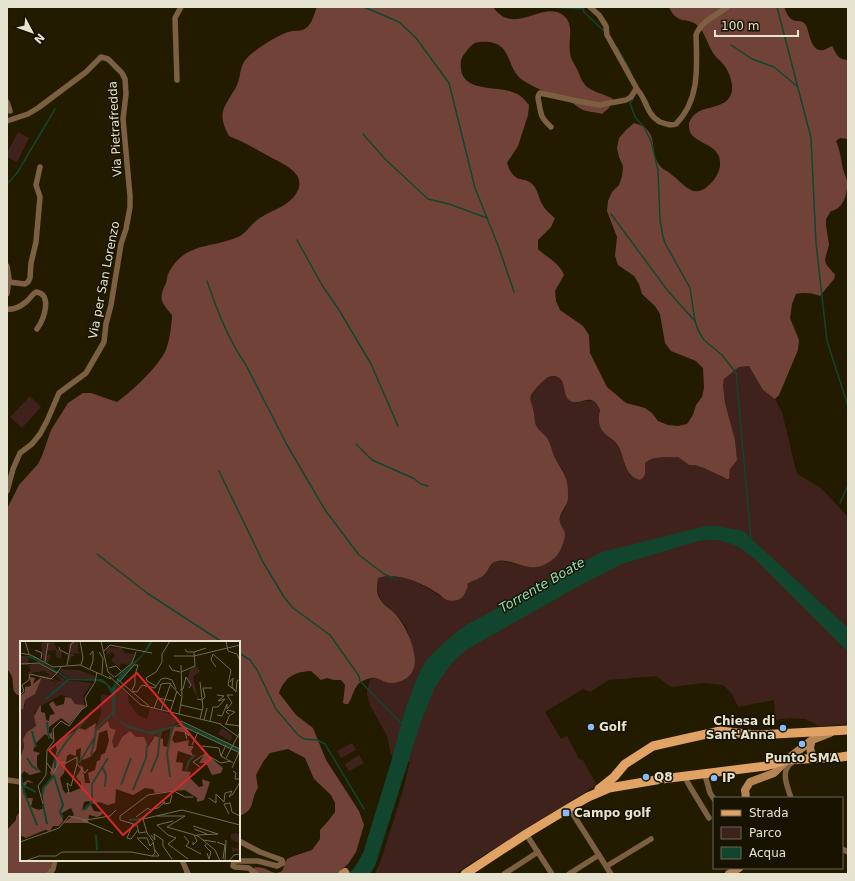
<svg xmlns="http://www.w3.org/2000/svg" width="855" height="881" font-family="'DejaVu Sans',sans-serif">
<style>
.green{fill:#3f221b}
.forest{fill:#714338}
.water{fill:#11452e}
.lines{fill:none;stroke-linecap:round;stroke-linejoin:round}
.stream{stroke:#11452e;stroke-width:1.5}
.street{stroke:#7d5f42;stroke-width:5.5}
.secondary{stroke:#b58556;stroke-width:8}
.primary{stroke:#e0a365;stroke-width:9}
.poi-dot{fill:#8abafc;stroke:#181200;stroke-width:1.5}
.labels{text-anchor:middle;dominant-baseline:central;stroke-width:3;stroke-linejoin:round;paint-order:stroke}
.street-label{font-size:12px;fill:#e7e3d1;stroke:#181200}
.poi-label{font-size:12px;font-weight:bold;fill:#e7e3d1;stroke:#181200;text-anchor:start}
.water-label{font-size:13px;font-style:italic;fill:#8fdeb5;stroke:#181200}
.inset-river{fill:none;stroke:#11452e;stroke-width:2}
.inset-road{fill:none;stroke:#716b54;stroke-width:1}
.view{fill:#d62828;fill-opacity:0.15;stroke:#d62828;stroke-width:2}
.inset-edge{fill:none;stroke:#e7e3d1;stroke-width:2}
</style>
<rect width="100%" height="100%" fill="#221b00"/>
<g class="green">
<path d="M 18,132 L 29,138 L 17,162 L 7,157 L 7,153 Z"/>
<path d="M 749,366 L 763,390 L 775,399 L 782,412 L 797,474 L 821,488 L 848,517 L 848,635 L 838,642 L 848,652 L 848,724 L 820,726 L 805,719 L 790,718 L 775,720 L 774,700 L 738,707 L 732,694 L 723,685 L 703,683 L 671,687 L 656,676 L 609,680 L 590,692 L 583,689 L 545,712 L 561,739 L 567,736 L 579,759 L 583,760 L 596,784 L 595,786 L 489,853 L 488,852 L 455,874 L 375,874 L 381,860 L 402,794 L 410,762 L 391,755 L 387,736 L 370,705 L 367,695 L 367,691 L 370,680 L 375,677 L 385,681 L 414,653 C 411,646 410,637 407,629 C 395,605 375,611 378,578 C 398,570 430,587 445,600 L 471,581 L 485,575 L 493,562 L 498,560 L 503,561 L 522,566 L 565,534 C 555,514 562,520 567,503 C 569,497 567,485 566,479 C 565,470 558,465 554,457 C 552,452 551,445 548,440 C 545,435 539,432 536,426 C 534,422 535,416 534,411 C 532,407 530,404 530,400 C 531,390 545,374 555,377 C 566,379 564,391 568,399 L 577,403 C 593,397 602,401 599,420 C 605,428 612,436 618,444 C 626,456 622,476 640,480 L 645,473 L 645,463 C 653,455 667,458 678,457 L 689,465 L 695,465 L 704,468 L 722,477 L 729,479 L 730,469 L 737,459 L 735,440 L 725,403 L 723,384 L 724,379 L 735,370 L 739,367 Z"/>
<path d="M 30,396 L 41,407 L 22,428 L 10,417 Z"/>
<path d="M 352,743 L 356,750 L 341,758 L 337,751 Z"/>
<path d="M 359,755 L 364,763 L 349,771 L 345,764 Z"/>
</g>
<g class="forest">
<path d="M 317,7 L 493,7 C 514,37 542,0 563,15 C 575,24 568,40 570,53 C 571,60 574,63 577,69 C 580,75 581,81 586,86 C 592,92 605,94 613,99 L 609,108 L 602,114 C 595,112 587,112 581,109 C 576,106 571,101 566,99 C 552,94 536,89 524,81 C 504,69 515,39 480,42 C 474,42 469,47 466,52 C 461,57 460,62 461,69 C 463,92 497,86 512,92 C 520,94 524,99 529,105 L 528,115 L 518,146 L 507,163 C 515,187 524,174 534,186 C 538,191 539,199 542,204 C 545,210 550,214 555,218 L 551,227 L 538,240 L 538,249 C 548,259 559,262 564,275 L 555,291 L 556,301 L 560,310 L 583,326 L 589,335 L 590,353 L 607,387 L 626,403 L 645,408 L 652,413 L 658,421 L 668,425 L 678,426 L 687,424 L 693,415 L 696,405 L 702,397 L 704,388 L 703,368 L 696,361 L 671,351 L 665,343 L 660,314 L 655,306 L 642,294 L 639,284 L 634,276 L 618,265 L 615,256 L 617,237 L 607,211 L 608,201 L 612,192 L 619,185 L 622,176 L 623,166 L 619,157 L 617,148 L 619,138 L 626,130 L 634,123 C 641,125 645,126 649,132 C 655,140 652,153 657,161 C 660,169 667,170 672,175 C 683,183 693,200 708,186 C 713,182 719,174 720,166 C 722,145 701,146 691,134 C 689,131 689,127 689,123 C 690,120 692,117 694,115 C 703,106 721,109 729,98 C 736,89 730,72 723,64 C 720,60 716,58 713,53 C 708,45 705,33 698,26 C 688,16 677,26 669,7 L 784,7 C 786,11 788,18 793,20 C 797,22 802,20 805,24 C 810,29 809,53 824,50 C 827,49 829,47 832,46 C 837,55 837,59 848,60 L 848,139 L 840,138 L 836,141 C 840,150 841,159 843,169 C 844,173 846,177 847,181 C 848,193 844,209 831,211 L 826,219 L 826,225 L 829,245 L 825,259 L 826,264 L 835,275 L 834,279 L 820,296 C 813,293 804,292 796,294 L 792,304 L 790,318 L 799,340 L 798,350 L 779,395 L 775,399 L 763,390 L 749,366 L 739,367 L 735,370 L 724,379 L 723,384 L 725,403 L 735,440 L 737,460 L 730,469 L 729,479 L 727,479 L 704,468 L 695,465 L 689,465 L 678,457 C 667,458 653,455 645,463 C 645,470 647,476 640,480 C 624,476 625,459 619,447 C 615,438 603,436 600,426 C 598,421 599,416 600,410 C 591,388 578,410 568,399 C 562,392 567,377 553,376 C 547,376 542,382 538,386 C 526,399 531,398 534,413 C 535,418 534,423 537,427 C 540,432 544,434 547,438 C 551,444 552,452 555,458 C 559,466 565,473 567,482 C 568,489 569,497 567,503 C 565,508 561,512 560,517 C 558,523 564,528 565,534 C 565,539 561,550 558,554 C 556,557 552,560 549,562 C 529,576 512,557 497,561 C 490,562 489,570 485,574 C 481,579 472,580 467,584 L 468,586 C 466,590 464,597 460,599 C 456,601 451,601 447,600 C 443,599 441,595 437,593 C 423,583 395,571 378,578 C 377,586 376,593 380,599 C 383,605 389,608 393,612 C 405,622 420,655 413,670 C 410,678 400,683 391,683 C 385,683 381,679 376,678 C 374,677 367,679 365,680 C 353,684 354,696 348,704 L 345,704 L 343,703 L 345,685 L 341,680 L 334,680 L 327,678 L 321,680 L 311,671 C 294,672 285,677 279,693 L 296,715 L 313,728 L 326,760 L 359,811 L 364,825 L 356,852 L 348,864 L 336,874 L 250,874 L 249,872 L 252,868 C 256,867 261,867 266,869 C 272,872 275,875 282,871 L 287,859 L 291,857 L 312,850 L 320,839 L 320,830 L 329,820 L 335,812 L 335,803 L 331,795 L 314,779 L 305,758 L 288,749 L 270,753 L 263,762 L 256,775 L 258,788 C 250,799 256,811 239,816 L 239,642 L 21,642 L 21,696 C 11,694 14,685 12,677 C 11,674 9,671 7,669 L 7,509 L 19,485 L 38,464 L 42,456 L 51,430 L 68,403 L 83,393 L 91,393 L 117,402 C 133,390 155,370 165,352 C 169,344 172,324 172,315 C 161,302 158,299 166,283 C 167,280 167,275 169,272 C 186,241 213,249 240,236 C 248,231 252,223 260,218 C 273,209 291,206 298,190 C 301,184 299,177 295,173 C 289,166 280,162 272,158 C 258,150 244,142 229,136 C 217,113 223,109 235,89 C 243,75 237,66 251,54 C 261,46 277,36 288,32 C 294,30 301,32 306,28 C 312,24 314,14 317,7 Z"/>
<path d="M 21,810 L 21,860 L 52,860 L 50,869 L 46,874 L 7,874 L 7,830 L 16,820 L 16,817 Z"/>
</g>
<path class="water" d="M 706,526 L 717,526 L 743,531 L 848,628 L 848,652 L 756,560 L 742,549 L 729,543 L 718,540 L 705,540 L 695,542 L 622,564 L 579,586 L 466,650 L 451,664 L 434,689 L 420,725 L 375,866 L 370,874 L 348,874 L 355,867 L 363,853 L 391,762 L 404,713 L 417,678 L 427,659 L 448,639 L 466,625 L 602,552 Z"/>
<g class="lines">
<g class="stream">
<path d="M 364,7 L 399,22 L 416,38 L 449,83 L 475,188 L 499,248 L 514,292"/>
<path d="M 549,7 L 583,9"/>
<path d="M 583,7 L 584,12 L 605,32"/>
<path d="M 777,7 L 811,138 L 816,243 L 827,341 L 848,406"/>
<path d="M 731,45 L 752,59 L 774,67 L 798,87"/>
<path d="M 617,47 L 631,72"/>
<path d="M 633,99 L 630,103 L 635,117 L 644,127 L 651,141 L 658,170 L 660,220 L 663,237 L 665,243 L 690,288 L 695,321 L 698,330 L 704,340 L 722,355 L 736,373 L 751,539"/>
<path d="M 363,134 L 385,159 L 428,199 L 449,204 L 487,218"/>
<path d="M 7,184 L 17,173 L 55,109"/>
<path d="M 611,214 L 668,291 L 695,321"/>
<path d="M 297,240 L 322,285 L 339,310 L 371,364 L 398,426"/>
<path d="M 207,281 C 217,310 228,339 246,365 L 287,445 L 325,510 L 359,555 L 384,574 L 397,580"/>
<path d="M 356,444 L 372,460 L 413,478 L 421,484 L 428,486"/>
<path d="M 219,471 L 263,562 L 284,597 L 293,608 L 330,635 L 359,676 L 360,681 L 402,724"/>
<path d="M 840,503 L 848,485"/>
<path d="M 583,532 L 583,531"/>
<path d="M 97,554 L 147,593 L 222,642"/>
<path d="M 239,653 L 250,660 L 257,670 L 276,709 L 298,735 L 304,739 L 317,740 L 325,744 L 364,809"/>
</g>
<g class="street">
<path d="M 590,7 L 599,15 L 606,26 L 607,35 L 637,89"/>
<path d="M 177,80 L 175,18 L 181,7"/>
<path d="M 7,102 L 10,111"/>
<path d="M 7,121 L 28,114 L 38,108 L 86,72 L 101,57 L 108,59 L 122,73 L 125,79 L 126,94 L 123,119 L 130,196 L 130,207 L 126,229 L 121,244 L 111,305 L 106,324 L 104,342 L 86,373 L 59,393 L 47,421 L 40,434 L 32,444 L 20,453 L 13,469 L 7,491"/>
<path d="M 551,127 C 541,118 541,115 539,103 C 538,98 537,97 540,93 L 577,101 L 599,105 L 626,100 L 631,97 L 636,89 C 646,95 645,114 660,122 C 666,124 670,126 676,124 C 700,100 697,66 696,35 C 701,21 716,16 727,7"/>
<path d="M 7,266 L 9,279 L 7,294"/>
<path d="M 9,282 L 25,284 L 28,282 L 30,278 L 31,263 L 36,242 L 40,197 L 36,185 L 40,167"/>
<path d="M 7,309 C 13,310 21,306 26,302 C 30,299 31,295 36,292 C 53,294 44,319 37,329"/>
<path d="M 705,775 L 710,793 L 714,799"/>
<path d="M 685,777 L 689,785 L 709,818"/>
<path d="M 7,780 L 21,782"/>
<path d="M 791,798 C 787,785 779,770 794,761"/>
<path d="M 569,808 L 611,874"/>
<path d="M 526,834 L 552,874"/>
<path d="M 239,841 L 260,852 L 282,860 L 283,863 L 277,866 L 258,861 L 235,861 L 234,862 L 233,866 L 235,867 L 249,868 L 256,874"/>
<path d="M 842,849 L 848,852"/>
<path d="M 182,860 L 188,874"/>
<path d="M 607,866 L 651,839"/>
<path d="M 49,874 L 53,869 L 55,860"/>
<path d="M 504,874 L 538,852"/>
<path d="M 569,874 L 599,855"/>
</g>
<g class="secondary">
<path d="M 812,759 L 810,747 L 812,740"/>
<path d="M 746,798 L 745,790 L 750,782 L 774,773 L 789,758 L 812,740 L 830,733"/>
<path d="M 342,874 L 345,872 L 346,874"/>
<path d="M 729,874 L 739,868"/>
</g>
<g class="primary">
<path d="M 599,789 L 614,777 L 625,764 L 653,746 L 684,739 L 720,731 L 756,735 L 848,730"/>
<path d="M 465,874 L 526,834 L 569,808 L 588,797 L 609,788 L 662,779 L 766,766 L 786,760 L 841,757 L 848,756"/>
</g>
</g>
<g class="poi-dot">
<circle cx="591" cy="727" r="4"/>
<circle cx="783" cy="728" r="4"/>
<circle cx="802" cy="744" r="4"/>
<circle cx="646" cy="777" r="4"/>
<circle cx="714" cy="778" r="4"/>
<rect x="562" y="809" width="8" height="8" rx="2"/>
</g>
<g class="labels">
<g class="street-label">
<text transform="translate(115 129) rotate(-93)">Via Pietrafredda</text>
<text transform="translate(104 280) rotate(-79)">Via per San Lorenzo</text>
</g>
<g class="poi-label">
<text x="775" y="721" text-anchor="end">Chiesa di<tspan x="775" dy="14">Sant'Anna</tspan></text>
<text x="599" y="727">Golf</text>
<text x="802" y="758" text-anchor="middle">Punto SMA</text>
<text x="654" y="777">Q8</text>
<text x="722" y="778">IP</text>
<text x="574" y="813">Campo golf</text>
</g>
<g class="water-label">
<text transform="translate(542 585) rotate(-30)">Torrente Boate</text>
</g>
</g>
<g transform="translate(20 641)">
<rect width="220" height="220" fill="#221b00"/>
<path d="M 26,0 L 34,0 L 36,8 L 39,8 L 42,11 L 41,18 L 36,16 L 36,9 L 27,10 L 27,18 L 28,13 L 31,14 L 28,22 L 23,19 L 21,3 ZM 45,0 L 58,0 L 58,11 L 62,13 L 53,12 L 55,15 L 51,16 L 50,23 L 48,13 L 51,13 L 48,4 L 52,2 ZM 87,6 L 102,7 L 104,12 L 114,13 L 112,21 L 107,24 L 102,22 L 99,26 L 91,19 L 95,15 L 92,11 L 87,14 L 86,12 ZM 0,15 L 8,16 L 18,22 L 9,17 L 8,24 L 18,22 L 47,39 L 72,42 L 63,55 L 64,63 L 55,63 L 51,57 L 41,54 L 19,66 L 14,73 L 16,85 L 7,91 L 3,98 L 4,106 L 0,117 L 0,66 L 5,65 L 5,59 L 15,53 L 22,36 L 36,41 L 41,40 L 36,34 L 31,37 L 23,34 L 31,35 L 24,30 L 11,32 L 8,38 L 8,31 L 11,30 L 8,24 L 0,23 ZM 177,25 L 180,30 L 173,36 L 178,58 L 168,38 L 170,28 ZM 41,28 L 59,29 L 74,35 L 75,38 L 51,38 L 40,31 ZM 97,43 L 108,54 L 109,62 L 118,74 L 127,78 L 130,67 L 154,74 L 161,78 L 160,81 L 144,87 L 140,98 L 133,96 L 128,106 L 124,98 L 116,96 L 110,90 L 102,96 L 97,107 L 93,107 L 92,99 L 96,90 L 92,89 L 89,83 L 78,89 L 75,88 L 81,73 L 81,53 L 94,55 ZM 202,87 L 212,94 L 211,100 L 198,93 ZM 216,192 L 220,194 L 220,212 L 216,209 L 213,212 L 211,206 L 218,208 L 219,202 L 211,198 L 211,193 Z" fill="#3f221b"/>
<path d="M 23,35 L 41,41 L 22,36 L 15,53 L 5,59 L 3,69 L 0,66 L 0,55 L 5,51 L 5,46 L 11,45 L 10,36 L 15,37 L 13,43 ZM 45,56 L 51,57 L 55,63 L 66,64 L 49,83 L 41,77 L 29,86 L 29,93 L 32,91 L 33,99 L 25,93 L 16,102 L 13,110 L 20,112 L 17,115 L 17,126 L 21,131 L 10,134 L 4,130 L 1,135 L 3,142 L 8,139 L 14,142 L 7,141 L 4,148 L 7,157 L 13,157 L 11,166 L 19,169 L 24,167 L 22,148 L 33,137 L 30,132 L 37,109 L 35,103 L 59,87 L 65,89 L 76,82 L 75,88 L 78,89 L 88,80 L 90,87 L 96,89 L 92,100 L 94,107 L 97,106 L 102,96 L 110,90 L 116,96 L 124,96 L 128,106 L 135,95 L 143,98 L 143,105 L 147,106 L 154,86 L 165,86 L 169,92 L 155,90 L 152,99 L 155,102 L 169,99 L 168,105 L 174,105 L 171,110 L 173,115 L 158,110 L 156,121 L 163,122 L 162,130 L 171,131 L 169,136 L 179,146 L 183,145 L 182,138 L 190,141 L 184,159 L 177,161 L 177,157 L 165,149 L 135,152 L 133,148 L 125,147 L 113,154 L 96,148 L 95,162 L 88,164 L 79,161 L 72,163 L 69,160 L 64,161 L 62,170 L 67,164 L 71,164 L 74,170 L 83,171 L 82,174 L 77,176 L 69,174 L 68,182 L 43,182 L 54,174 L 51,167 L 42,172 L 43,180 L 39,185 L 33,185 L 30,190 L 25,189 L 6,197 L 0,194 L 0,117 L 4,106 L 3,98 L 7,91 L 16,85 L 14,75 L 19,66 L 21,64 L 21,71 L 25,72 L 26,79 L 29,80 L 30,74 L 35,73 L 29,63 L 33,60 L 36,65 L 44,63 ZM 87,89 L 89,100 L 85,112 L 81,114 L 80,119 L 77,120 L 75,129 L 68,132 L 70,142 L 65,142 L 63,126 L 60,124 L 61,128 L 56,136 L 61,142 L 61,147 L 46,153 L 43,149 L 40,137 L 44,132 L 47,115 L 50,113 L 56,115 L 56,109 L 61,107 L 60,120 L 70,116 L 76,109 L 79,92 ZM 184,114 L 188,114 L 203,127 L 201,132 L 192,134 L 186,122 L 179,122 Z" fill="#714338" fill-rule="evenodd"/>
<path d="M 130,0 L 133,0 L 129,7 L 96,45 L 95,76 L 105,83 L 128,91 L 163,82 L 220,108 L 220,112 L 161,84 L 132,94 L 106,86 L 92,74 L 92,54 L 87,44 L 78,40 L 48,39 L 25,24 L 8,16 L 0,15 L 12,15 L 50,38 L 82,38 L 92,47 L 100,33 L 122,14 Z" fill="#11452e"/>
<path class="inset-river" d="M 26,58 L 48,39M 27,81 L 29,98M 12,90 L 16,106M 71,114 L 75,97M 7,117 L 12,125 L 18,129M 59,122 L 75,96 L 76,88 L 92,72M 35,127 L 35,118 L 46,101 L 71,72 L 80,66M 83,127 L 86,134 L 85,146M 166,129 L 169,120 L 175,114M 0,130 L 4,151 L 17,184M 131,131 L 138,114 L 140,92M 34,135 L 43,164 L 40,171 L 43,177M 150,136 L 147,112 L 152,87M 101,144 L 111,117M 4,145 L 16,151M 113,149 L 126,117 L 127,104M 22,155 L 24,146 L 34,134M 23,164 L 27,183M 64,169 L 72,161 L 72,143 L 88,117M 109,179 L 122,178M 76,194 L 77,209"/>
<path class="inset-road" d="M 5,0 L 9,13M 60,0 L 63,17 L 61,24M 81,0 L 88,31 L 94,36M 206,0 L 208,10 L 217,13 L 220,20M 39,6 L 40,9 L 48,13M 165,8 L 167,11 L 174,11 L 186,7M 15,9 L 22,12 L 21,18M 79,11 L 83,17 L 82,33M 83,11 L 90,4 L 132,12M 0,12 L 11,14 L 33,26 L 60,24 L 91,38M 154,15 L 174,15 L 220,4M 25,21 L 28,2M 0,23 L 19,22 L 37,32 L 41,26M 47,24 L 51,3 L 55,0M 149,24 L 152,29 L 160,31M 196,26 L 191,19 L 193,13 L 211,29 L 208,44 L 215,49M 89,27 L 96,25 L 102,31M 70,28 L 73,20 L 73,10 L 70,14M 161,31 L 175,25 L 174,11M 89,35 L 121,64 L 201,83M 95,36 L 112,22 L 116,11M 97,38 L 129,65M 100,40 L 114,24 L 118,24M 180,41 L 183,66 L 180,78M 210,41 L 213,37 L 212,46 L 216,51 L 217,40 L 220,38M 136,45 L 127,40 L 126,37 L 136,31 L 142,21 L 142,13 L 150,0M 112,49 L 115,43 L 115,34 L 118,24M 160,49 L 163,48 L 166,36 L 171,44 L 169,47M 112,50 L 117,51 L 122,44 L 135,47 L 141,38 L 146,37 L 152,39 L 156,48M 138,53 L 141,43 L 149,42 L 161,55M 0,54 L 4,50 L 2,44 L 9,39 L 10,33 L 31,38 L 37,32M 177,58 L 182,59 L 185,56 L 183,47 L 192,47M 161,64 L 182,69M 134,67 L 138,57 L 153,60M 141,69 L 151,42M 150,71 L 157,50M 159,73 L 162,56 L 161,24M 197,74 L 202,75 L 207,63 L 207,68 L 212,62 L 207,54 L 213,54M 184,79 L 187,67M 161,80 L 160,84 L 220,112M 161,80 L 220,108M 190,80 L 193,66 L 198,66 L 205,58 L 198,60 L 204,55 L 197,54M 200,83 L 220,97M 205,83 L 220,85M 206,83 L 209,75 L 215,71 L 208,69 L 206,71 L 209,73M 166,87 L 169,95 L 165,91 L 167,98M 172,104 L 178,91M 182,105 L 199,107 L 201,115 L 213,122M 201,115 L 206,104M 206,117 L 220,91M 27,122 L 34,132 L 39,121 L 46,122 L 57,116 L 57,123 L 65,132 L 68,128M 180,126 L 173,121 L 185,113 L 201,122 L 211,120M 212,127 L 220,109M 213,130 L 216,132 L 215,138 L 220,138M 46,152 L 49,152 L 47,142 L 51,145 L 57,123M 189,157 L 196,162 L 196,153 L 204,161 L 205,152 L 212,150 L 209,156 L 213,153 L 220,141M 23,163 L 18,145 L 26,134 L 27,109 L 34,100 L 33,88 L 41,80 L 49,85 L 62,68 L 67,65 L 65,57 L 75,41 L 77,31M 144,163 L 150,162 L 152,154M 209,173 L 204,163 L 210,162 L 212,171 L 220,175M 137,175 L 165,175 L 147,186 L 178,195 L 195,209 L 200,220M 116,176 L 128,167 L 130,169M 124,177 L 132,168 L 138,167 L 145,161 L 140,161M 62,179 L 93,192M 153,180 L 137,184 L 148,194 L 156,197 L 148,203 L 168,218M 113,183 L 107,197 L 111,198 L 118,189M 173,185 L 198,193 L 177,194M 174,188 L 187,193M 126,191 L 119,192 L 117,184 L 100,179 L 100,175 L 128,154 L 154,150 L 165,156 L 173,156M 131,194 L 135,199 L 134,193 L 143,199 L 143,205 L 152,218M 164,195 L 169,201 L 166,205 L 181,213M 183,199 L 196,201M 0,201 L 39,187 L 49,175 L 66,179 L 90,175 L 96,169M 173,201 L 173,204 L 177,200 L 174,194M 197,201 L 205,204 L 203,218M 186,203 L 185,205 L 191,211 L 189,218 L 187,212M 129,209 L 117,197 L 127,197 L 130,205 L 133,202M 132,215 L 139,215 L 135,209M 5,220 L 19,215 L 36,215 L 42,211 L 111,211 L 132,215 L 135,212 L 133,200 L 127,192 L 123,178 L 162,169 L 220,184M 205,220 L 206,199M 209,220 L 214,214 L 220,213"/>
<path class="view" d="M 117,32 L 191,118 L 103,194 L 29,109 Z"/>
<rect width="220" height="220" class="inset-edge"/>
</g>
<rect width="855" height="881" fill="none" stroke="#e7e3d1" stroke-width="16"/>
<rect x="713" y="797" width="130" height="72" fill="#181200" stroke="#6b6654"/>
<rect x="721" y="810" width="20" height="6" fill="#e0a365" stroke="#6b6654"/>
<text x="749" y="817" font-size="12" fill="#e7e3d1">Strada</text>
<rect x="721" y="827" width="20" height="12" fill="#3f221b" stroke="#6b6654"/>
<text x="749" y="837" font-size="12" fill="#e7e3d1">Parco</text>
<rect x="721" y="847" width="20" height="12" fill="#11452e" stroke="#6b6654"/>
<text x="749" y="857" font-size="12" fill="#e7e3d1">Acqua</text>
<g transform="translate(32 32) rotate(131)" stroke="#181200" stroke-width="3" paint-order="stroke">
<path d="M0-3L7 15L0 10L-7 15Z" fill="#e7e3d1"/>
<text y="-6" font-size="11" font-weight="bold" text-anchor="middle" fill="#e7e3d1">N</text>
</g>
<path d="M715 30v6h83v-6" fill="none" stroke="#e7e3d1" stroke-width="2"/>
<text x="721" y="30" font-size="12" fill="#e7e3d1" stroke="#181200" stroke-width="3" paint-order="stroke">100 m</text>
</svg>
